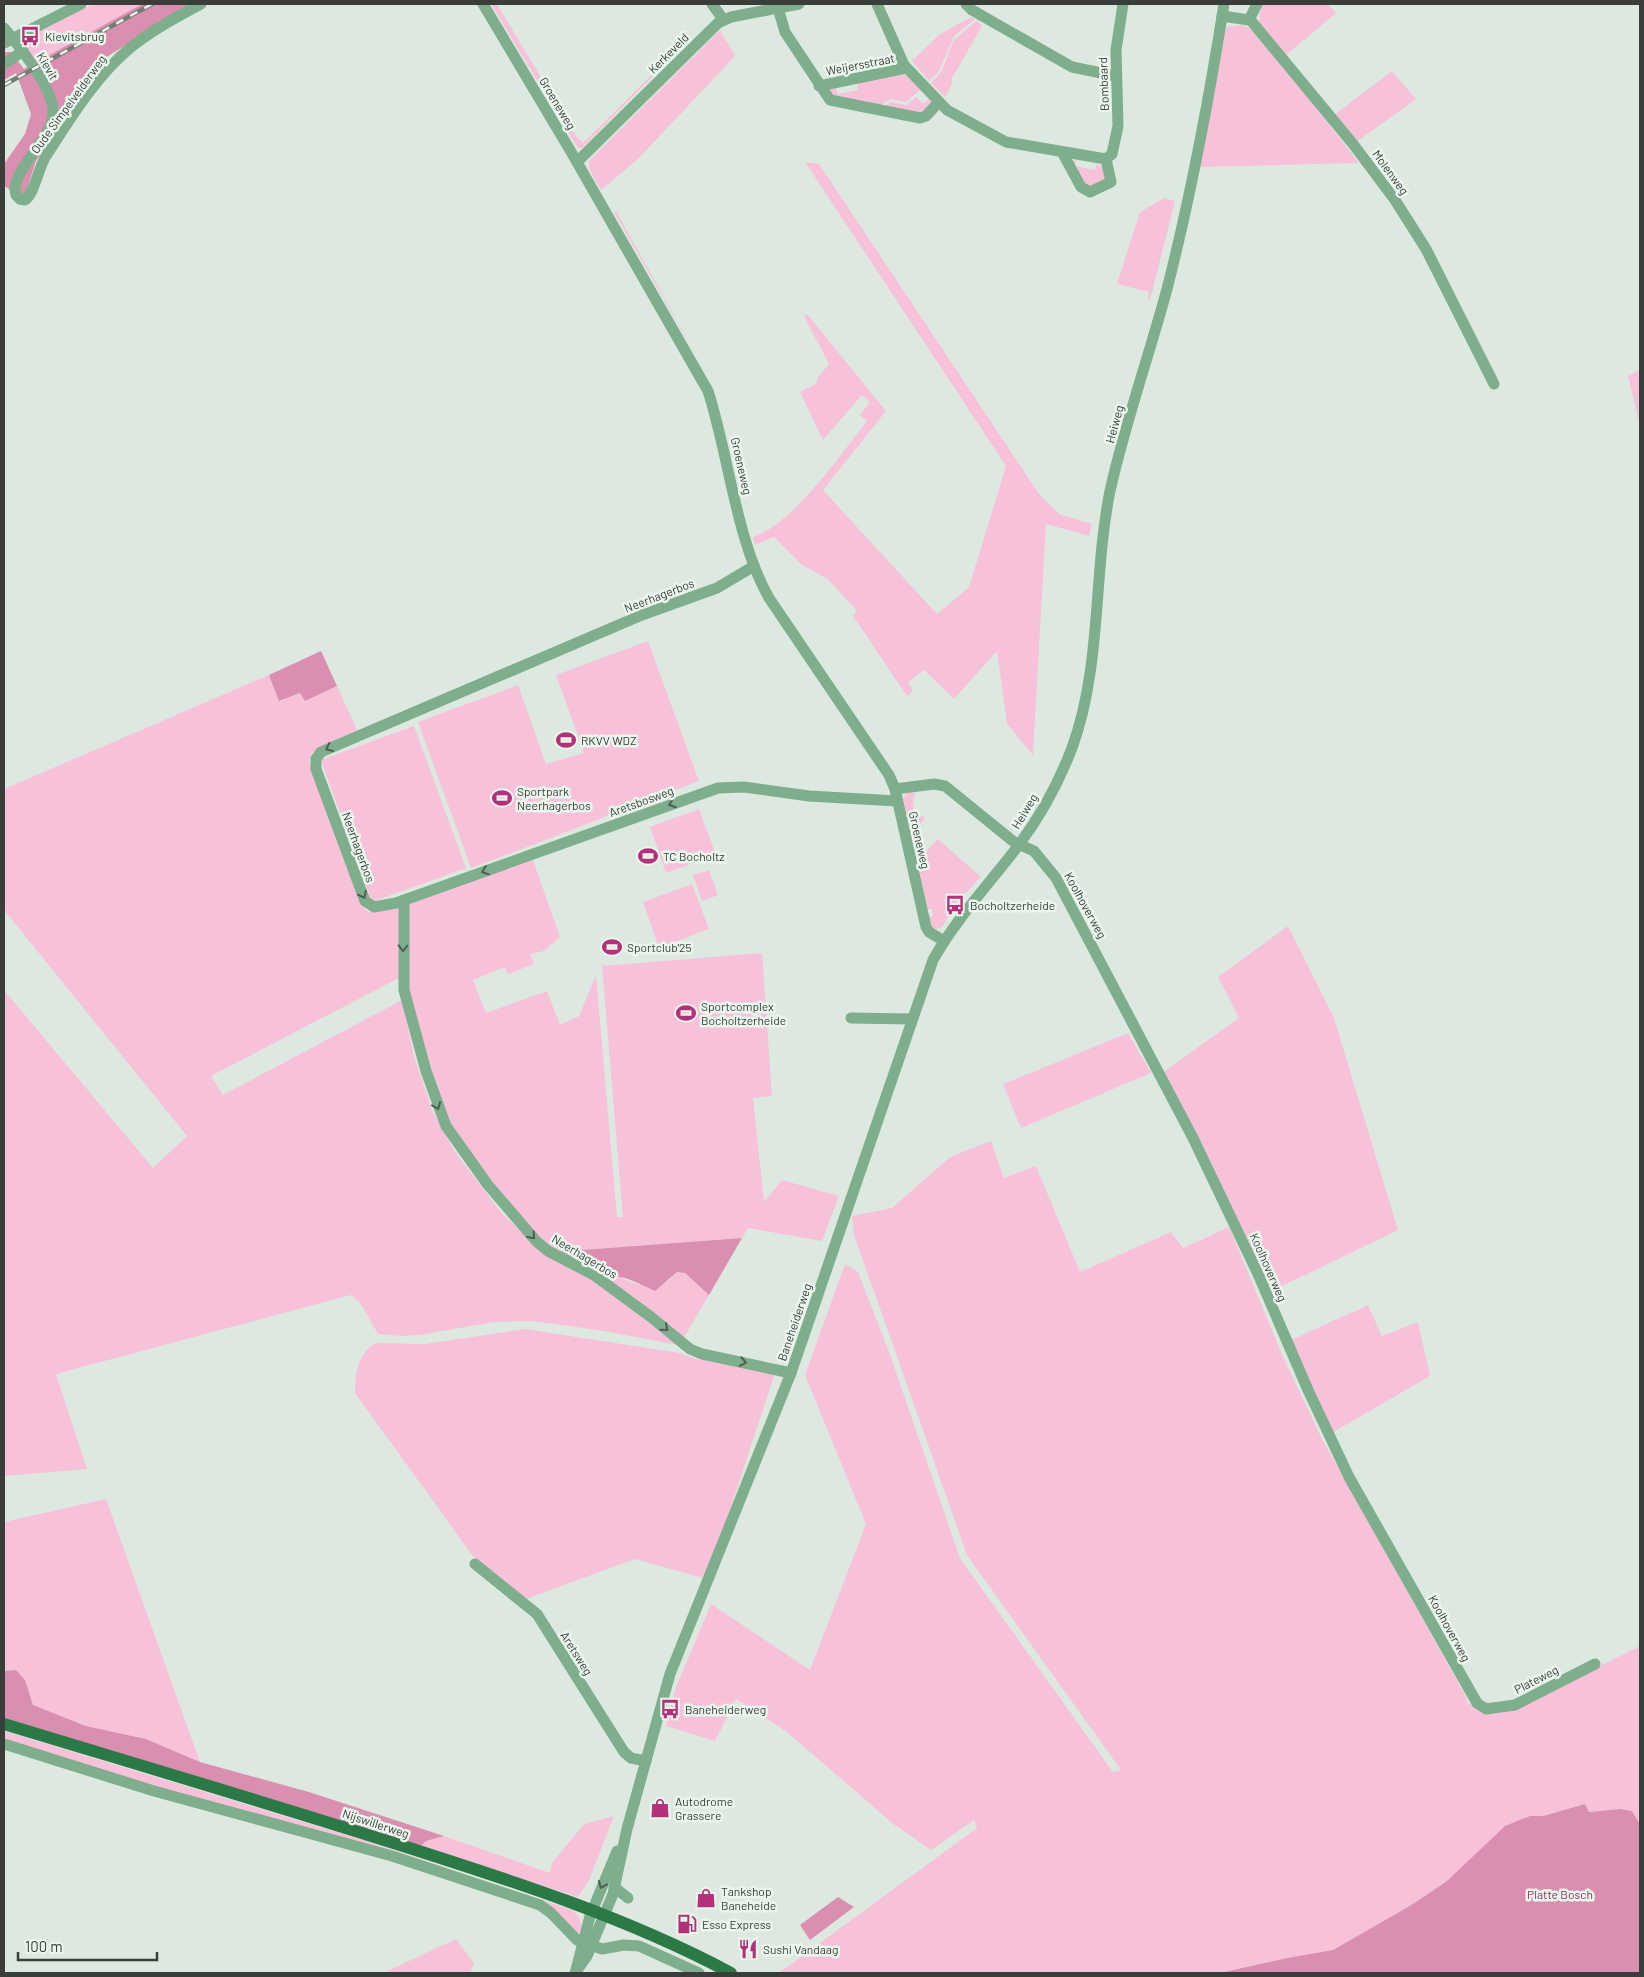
<svg xmlns="http://www.w3.org/2000/svg" width="1644" height="1977" font-family="Barlow,sans-serif">
<style>
.green{fill:#f7c2d9}
.forest{fill:#da8fb0}
.lines{fill:none;stroke-linecap:round;stroke-linejoin:round}
.minor{stroke:#7eae8b;stroke-width:11}
.major{stroke:#2b7947;stroke-width:12}
.rail-casing{stroke:#757d77;stroke-width:4.5}
.rail{stroke:#eaf6ed;stroke-width:2.5;stroke-dasharray:8;stroke-linecap:butt}
.oneway{stroke:#4e6052}
.labels{text-anchor:middle;dominant-baseline:central;stroke-width:5;stroke-linejoin:round;paint-order:stroke}
.poi-label{font-size:12px;fill:#393e3a;stroke:#eaf6ed;text-anchor:start}
.street-label{font-size:12px;fill:#393e3a;stroke:#eaf6ed}
.park-label{font-size:12px;fill:#88305e;stroke:#eaf6ed}
</style>
<rect width="100%" height="100%" fill="#dde9e0"/>
<g class="green">
<path d="M 93,4 L 142,4 L 35,63 L 21,41 Z"/>
<path d="M 491,4 L 497,4 L 576,136 L 583,143 L 677,50 L 678,51 L 582,148 L 578,148 Z"/>
<path d="M 1260,4 L 1328,4 L 1336,13 L 1285,56 L 1259,26 Z"/>
<path d="M 971,17 L 975,19 L 954,36 L 939,71 L 929,81 L 912,61 L 940,34 Z"/>
<path d="M 977,20 L 982,26 L 951,80 L 953,82 L 945,97 L 931,83 L 942,71 L 953,41 Z"/>
<path d="M 1242,25 L 1249,28 L 1287,71 L 1359,163 L 1200,167 L 1226,27 Z"/>
<path d="M 720,30 L 735,56 L 637,160 L 601,190 L 589,169 L 589,161 Z"/>
<path d="M 1392,71 L 1416,99 L 1355,143 L 1334,115 Z"/>
<path d="M 901,74 L 907,76 L 920,90 L 906,102 L 891,99 L 879,106 L 836,98 L 828,89 L 836,87 L 838,94 L 858,90 L 857,83 Z"/>
<path d="M 916,97 L 923,104 L 929,99 L 932,104 L 920,114 L 885,106 L 891,102 L 907,105 Z"/>
<path d="M 1076,160 L 1075,166 L 1095,170 L 1096,164 C 1104,166 1104,172 1106,179 L 1102,183 L 1087,187 L 1072,162 Z"/>
<path d="M 805,162 L 819,164 L 1039,494 L 1059,514 L 1092,524 L 1089,536 L 1046,524 L 1033,755 L 1007,724 L 997,651 L 954,699 L 924,670 L 908,682 L 913,691 L 907,696 L 853,616 L 857,611 L 828,579 L 802,565 L 774,537 L 755,545 L 753,537 C 792,525 841,454 867,421 L 860,415 L 870,402 L 862,395 L 823,440 L 800,392 L 816,384 L 818,377 L 829,364 L 804,316 L 807,314 L 886,411 L 823,490 L 937,614 L 969,587 L 1006,466 Z"/>
<path d="M 1164,198 L 1175,201 L 1150,300 L 1148,299 L 1149,292 L 1117,284 L 1140,212 Z"/>
<path d="M 616,211 L 701,364 L 614,212 Z"/>
<path d="M 1640,370 L 1640,426 L 1628,376 Z"/>
<path d="M 648,641 L 699,781 C 623,809 548,840 471,868 L 418,722 L 518,685 L 546,764 L 584,753 L 556,675 Z"/>
<path d="M 269,675 L 280,701 L 301,693 L 305,701 L 337,686 L 358,732 L 312,753 L 309,762 L 362,905 L 368,912 L 376,912 L 399,907 L 399,978 L 211,1076 L 223,1095 L 402,1000 L 414,1056 L 432,1110 L 455,1152 L 500,1211 L 535,1246 L 594,1280 L 678,1345 L 598,1330 L 531,1321 L 494,1322 L 420,1335 L 402,1336 L 378,1334 L 361,1304 L 351,1295 L 56,1374 L 87,1469 L 4,1476 L 4,990 L 153,1168 L 187,1136 L 4,910 L 4,789 Z"/>
<path d="M 414,726 L 466,868 L 372,902 L 321,760 Z"/>
<path d="M 907,793 L 915,793 L 915,796 L 913,797 L 914,811 L 925,818 L 914,833 L 918,837 L 913,846 L 903,799 Z"/>
<path d="M 699,809 L 716,855 L 666,873 L 650,827 Z"/>
<path d="M 938,839 L 981,877 L 958,901 L 942,927 L 937,929 L 930,927 L 928,917 L 933,916 L 932,909 L 928,909 L 917,861 Z"/>
<path d="M 533,860 L 560,937 L 544,951 L 530,954 L 534,964 L 508,974 L 505,967 L 473,980 L 486,1013 L 547,991 L 560,1025 L 579,1016 L 596,975 L 617,1217 L 623,1217 L 602,966 L 762,953 L 772,1096 L 753,1098 L 764,1202 L 782,1180 L 839,1196 L 822,1241 L 748,1228 L 742,1238 L 555,1252 L 538,1241 L 450,1129 L 409,999 L 408,907 L 414,900 Z"/>
<path d="M 709,870 L 718,895 L 702,901 L 693,875 Z"/>
<path d="M 692,884 L 709,929 L 659,948 L 643,902 Z"/>
<path d="M 1288,926 L 1334,1018 L 1398,1230 L 1268,1293 L 1162,1073 L 1239,1018 L 1218,977 Z"/>
<path d="M 1128,1033 L 1151,1073 L 1021,1128 L 1003,1084 Z"/>
<path d="M 991,1141 L 1004,1178 L 1036,1166 L 1080,1272 L 1171,1232 L 1183,1248 L 1229,1227 L 1284,1359 L 1322,1439 L 1464,1693 L 1468,1704 L 1482,1702 L 1516,1704 L 1570,1681 L 1640,1646 L 1640,1824 L 1632,1811 L 1620,1809 L 1589,1812 L 1585,1804 L 1542,1816 L 1530,1816 L 1481,1851 L 1447,1881 L 1413,1904 L 1333,1950 L 1287,1958 L 1220,1973 L 779,1973 L 977,1828 L 974,1820 L 931,1850 L 892,1823 L 787,1732 L 736,1699 L 715,1741 L 666,1726 L 675,1690 L 711,1604 L 810,1670 L 866,1524 L 805,1375 L 845,1264 L 858,1272 L 889,1352 L 960,1558 L 1113,1772 L 1121,1770 L 967,1555 L 854,1235 L 852,1216 L 892,1208 L 950,1157 Z"/>
<path d="M 677,1272 L 685,1273 L 709,1295 L 683,1339 L 634,1297 L 603,1278 C 621,1272 623,1282 638,1284 C 647,1285 658,1283 667,1282 Z"/>
<path d="M 1368,1305 L 1382,1336 L 1418,1322 L 1430,1376 L 1330,1434 L 1287,1342 Z"/>
<path d="M 525,1329 L 680,1353 L 696,1359 L 775,1373 L 724,1528 L 703,1578 L 635,1559 L 526,1599 L 472,1555 L 355,1393 C 355,1374 358,1352 376,1343 L 425,1344 Z"/>
<path d="M 106,1499 L 200,1762 L 146,1739 L 86,1726 L 33,1705 L 25,1680 L 16,1670 L 4,1671 L 4,1522 Z"/>
<path d="M 4,1731 L 366,1841 L 572,1910 C 580,1917 583,1922 580,1932 L 574,1934 L 550,1908 L 4,1742 Z"/>
<path d="M 614,1816 L 589,1880 L 578,1897 L 421,1846 L 426,1841 L 444,1836 L 550,1873 L 552,1863 L 584,1824 Z"/>
<path d="M 456,1939 L 474,1963 L 470,1973 L 383,1973 Z"/>
</g>
<g class="forest">
<path d="M 142,4 L 191,4 L 105,58 L 36,161 L 25,195 L 19,195 L 4,186 L 4,164 L 25,134 L 31,114 L 16,73 L 4,80 L 4,52 L 11,52 L 24,69 Z"/>
<path d="M 321,651 L 337,686 L 305,701 L 300,693 L 279,701 L 269,675 Z"/>
<path d="M 742,1238 L 709,1295 L 685,1273 L 677,1272 L 655,1291 C 638,1284 621,1272 603,1278 L 555,1252 Z"/>
<path d="M 16,1670 L 25,1680 L 33,1705 L 86,1726 L 146,1739 L 200,1762 L 309,1792 L 444,1836 L 426,1841 L 421,1846 L 4,1718 L 4,1671 Z"/>
<path d="M 1585,1804 L 1589,1812 L 1620,1809 L 1632,1811 L 1640,1824 L 1640,1973 L 1220,1973 L 1287,1958 L 1333,1950 L 1413,1904 L 1447,1881 L 1505,1826 L 1530,1816 L 1543,1816 Z"/>
<path d="M 838,1897 L 854,1907 L 810,1940 L 800,1925 Z"/>
</g>
<g class="lines">
<g class="minor">
<path d="M 483,4 L 570,150 L 708,391 C 729,456 736,540 769,598 L 889,775 L 895,789 L 926,927 L 929,932 L 944,941"/>
<path d="M 712,4 L 723,19"/>
<path d="M 877,4 L 904,65 L 947,110 L 1006,142 L 1106,159"/>
<path d="M 966,4 L 972,10 L 1072,67 L 1116,76"/>
<path d="M 778,8 L 785,32 L 830,100 L 920,118 L 926,116 L 938,103"/>
<path d="M 1222,16 L 1249,20 L 1252,22 L 1353,144 L 1395,200 L 1426,249 L 1494,384"/>
<path d="M 1249,20 L 1257,4"/>
<path d="M 4,28 C 19,46 54,89 53,113 C 53,139 8,173 16,195 L 20,199 L 25,200 C 35,193 38,168 46,156 C 70,119 96,76 130,48 C 152,30 177,17 201,4"/>
<path d="M 4,43 L 81,4"/>
<path d="M 4,64 L 23,51"/>
<path d="M 819,86 L 906,68"/>
<path d="M 1062,152 L 1081,187 L 1090,192 L 1111,182 L 1106,159"/>
<path d="M 1106,159 L 1112,154 L 1118,126 L 1116,50 L 1123,4"/>
<path d="M 577,162 L 718,23 L 731,17 L 799,4"/>
<path d="M 754,566 L 717,588 L 642,615 L 321,752 L 316,759 L 316,769 L 365,901 L 374,907 L 396,903 L 718,788 L 744,787 L 809,796 L 897,801"/>
<path d="M 895,789 L 934,784 L 945,786 L 1014,842 L 1034,851 L 1056,878 L 1193,1138 L 1258,1274 L 1308,1390 L 1349,1477 L 1477,1703 L 1486,1709 L 1515,1705 L 1595,1664"/>
<path d="M 404,900 L 404,990 L 426,1071 L 446,1126 L 488,1185 L 537,1242 L 548,1251 L 594,1275 L 651,1317 L 690,1349 L 702,1354 L 791,1373"/>
<path d="M 851,1018 L 912,1019"/>
<path d="M 475,1564 L 537,1614 L 624,1752 L 631,1758 L 646,1761"/>
<path d="M 4,1744 L 154,1791 L 392,1856 L 540,1905 L 551,1913 L 577,1940 L 602,1949 L 624,1945 L 639,1946 L 699,1973"/>
<path d="M 614,1887 L 628,1898"/>
<path d="M 576,1970 L 590,1916 L 617,1851"/>
<path d="M 575,1973 L 587,1956 L 613,1894 L 627,1829 L 670,1674 L 791,1373 L 933,960 C 956,919 989,884 1018,846 C 1040,817 1059,782 1072,748 C 1102,666 1093,575 1110,491 C 1125,423 1149,356 1167,289 C 1191,195 1209,99 1224,4"/>
</g>
<path class="major" d="M 4,1724 C 136,1764 268,1803 400,1845 C 513,1881 626,1917 731,1973"/>
<defs>
<path id="rail" d="M 4,85 L 152,4"/>
</defs>
<use href="#rail" class="rail-casing"/>
<use href="#rail" class="rail"/>
</g>
<defs><path id="oneway-chevron" d="M-2-3.5L2.5 0L-2 3.5" fill="none" stroke-width="1.6" stroke-linecap="round" stroke-linejoin="round" transform="scale(1.25)"/></defs>
<g class="oneway">
<use href="#oneway-chevron" transform="translate(329 748) rotate(155)"/>
<use href="#oneway-chevron" transform="translate(672 804) rotate(160)"/>
<use href="#oneway-chevron" transform="translate(485 871) rotate(161)"/>
<use href="#oneway-chevron" transform="translate(363 895) rotate(64)"/>
<use href="#oneway-chevron" transform="translate(403 948) rotate(92)"/>
<use href="#oneway-chevron" transform="translate(437 1106) rotate(68)"/>
<use href="#oneway-chevron" transform="translate(532 1236) rotate(48)"/>
<use href="#oneway-chevron" transform="translate(665 1328) rotate(40)"/>
<use href="#oneway-chevron" transform="translate(743 1362) rotate(11)"/>
<use href="#oneway-chevron" transform="translate(602 1885) rotate(113)"/>
</g>
<defs>
<symbol id="bus-bare" viewBox="-9 -9 18 18"><path d="M-5-6H5V4H4V6H2V4H-2V6H-4V4H-5ZM-3.5-4V0h7V-4ZM-3.5 1.2v1.5H-2V1.2ZM2 1.2v1.5H3.5V1.2Z" fill="#b43179" stroke="#eaf6ed" stroke-width="2.5" paint-order="stroke"/></symbol>
<symbol id="stadium-bare" viewBox="-9 -9 18 18"><path d="M0-5a6.5 5 0 1 0 0 10a6.5 5 0 1 0 0-10ZM-3.5-1.8h7v3.6h-7Z" fill="#b43179" stroke="#eaf6ed" stroke-width="2.5" paint-order="stroke"/></symbol>
<symbol id="shop-bare" viewBox="-9 -9 18 18"><path d="M-5-2.5h2.3a2.7 3.5 0 0 1 5.4 0H5L5.5 6h-11ZM-1.5-2.5h3a1.5 2.3 0 0 0-3 0Z" fill="#b43179" stroke="#eaf6ed" stroke-width="2.5" paint-order="stroke"/></symbol>
<symbol id="fuel-bare" viewBox="-9 -9 18 18"><path d="M-5.5-6h7V0h2V4h1.3V-2.5L3-4.5l.8-.8L6-3V5H2.5V1h-1V6h-7ZM-4.2-4.7v3.2H.2V-4.7Z" fill="#b43179" stroke="#eaf6ed" stroke-width="2.5" paint-order="stroke"/></symbol>
<symbol id="restaurant-bare" viewBox="-9 -9 18 18"><path d="M-5-6h1v4h1v-4h1v4h1v-4h1v5L-1.5 .5V6h-2V.5L-5-1ZM5-6V6H3V1.5H1.5Q1.5-4 5-6Z" fill="#b43179" stroke="#eaf6ed" stroke-width="2.5" paint-order="stroke"/></symbol>
</defs>
<g fill-rule="evenodd">
<use href="#bus-bare" x="16" y="22" width="28" height="28"/>
<use href="#stadium-bare" x="552" y="726" width="28" height="28"/>
<use href="#stadium-bare" x="488" y="784" width="28" height="28"/>
<use href="#stadium-bare" x="634" y="842" width="28" height="28"/>
<use href="#bus-bare" x="941" y="891" width="28" height="28"/>
<use href="#stadium-bare" x="598" y="933" width="28" height="28"/>
<use href="#stadium-bare" x="672" y="999" width="28" height="28"/>
<use href="#bus-bare" x="656" y="1695" width="28" height="28"/>
<use href="#shop-bare" x="646" y="1794" width="28" height="28"/>
<use href="#shop-bare" x="692" y="1884" width="28" height="28"/>
<use href="#fuel-bare" x="673" y="1910" width="28" height="28"/>
<use href="#restaurant-bare" x="734" y="1935" width="28" height="28"/>
</g>
<g class="labels">
<g class="poi-label">
<text x="45" y="36">Kievitsbrug</text>
<text x="581" y="740">RKVV WDZ</text>
<text x="517" y="791">Sportpark<tspan x="517" dy="14">Neerhagerbos</tspan></text>
<text x="663" y="856">TC Bocholtz</text>
<text x="970" y="905">Bocholtzerheide</text>
<text x="627" y="947">Sportclub'25</text>
<text x="701" y="1006">Sportcomplex<tspan x="701" dy="14">Bocholtzerheide</tspan></text>
<text x="685" y="1709">Baneheiderweg</text>
<text x="675" y="1801">Autodrome<tspan x="675" dy="14">Grassere</tspan></text>
<text x="721" y="1891">Tankshop<tspan x="721" dy="14">Baneheide</tspan></text>
<text x="702" y="1924">Esso Express</text>
<text x="763" y="1949">Sushi Vandaag</text>
</g>
<g class="street-label">
<text transform="translate(668 53) rotate(-45)">Kerkeveld</text>
<text transform="translate(860 64) rotate(-11)">Weijersstraat</text>
<text transform="translate(48 66) rotate(60)">Kievit</text>
<text transform="translate(1103 84) rotate(-92)">Bombaard</text>
<text transform="translate(558 103) rotate(59)">Groeneweg</text>
<text transform="translate(68 104) rotate(-54)">Oude Simpelvelderweg</text>
<text transform="translate(1391 172) rotate(54)">Molenweg</text>
<text transform="translate(1114 424) rotate(-75)">Heiweg</text>
<text transform="translate(742 466) rotate(77)">Groeneweg</text>
<text transform="translate(659 595) rotate(-21)">Neerhagerbos</text>
<text transform="translate(641 801) rotate(-20)">Aretsbosweg</text>
<text transform="translate(1024 811) rotate(-59)">Heiweg</text>
<text transform="translate(920 840) rotate(77)">Groeneweg</text>
<text transform="translate(359 847) rotate(70)">Neerhagerbos</text>
<text transform="translate(1086 905) rotate(61)">Koolhoverweg</text>
<text transform="translate(585 1256) rotate(31)">Neerhagerbos</text>
<text transform="translate(1269 1267) rotate(66)">Koolhoverweg</text>
<text transform="translate(794 1322) rotate(-71)">Baneheiderweg</text>
<text transform="translate(1450 1628) rotate(61)">Koolhoverweg</text>
<text transform="translate(577 1653) rotate(58)">Aretsweg</text>
<text transform="translate(1536 1679) rotate(-27)">Plateweg</text>
<text transform="translate(376 1823) rotate(18)">Nijswillerweg</text>
</g>
<g class="park-label">
<text x="1560" y="1894">Platte Bosch</text>
</g>
</g>
<rect width="1644" height="1977" fill="none" stroke="#393e3a" stroke-width="10"/>
<path d="M18 1952v8h139v-8" fill="none" stroke="#393e3a" stroke-width="2.5"/>
<text x="25" y="1952" font-size="15" fill="#393e3a" stroke="#eaf6ed" stroke-width="4" paint-order="stroke">100 m</text>
</svg>
